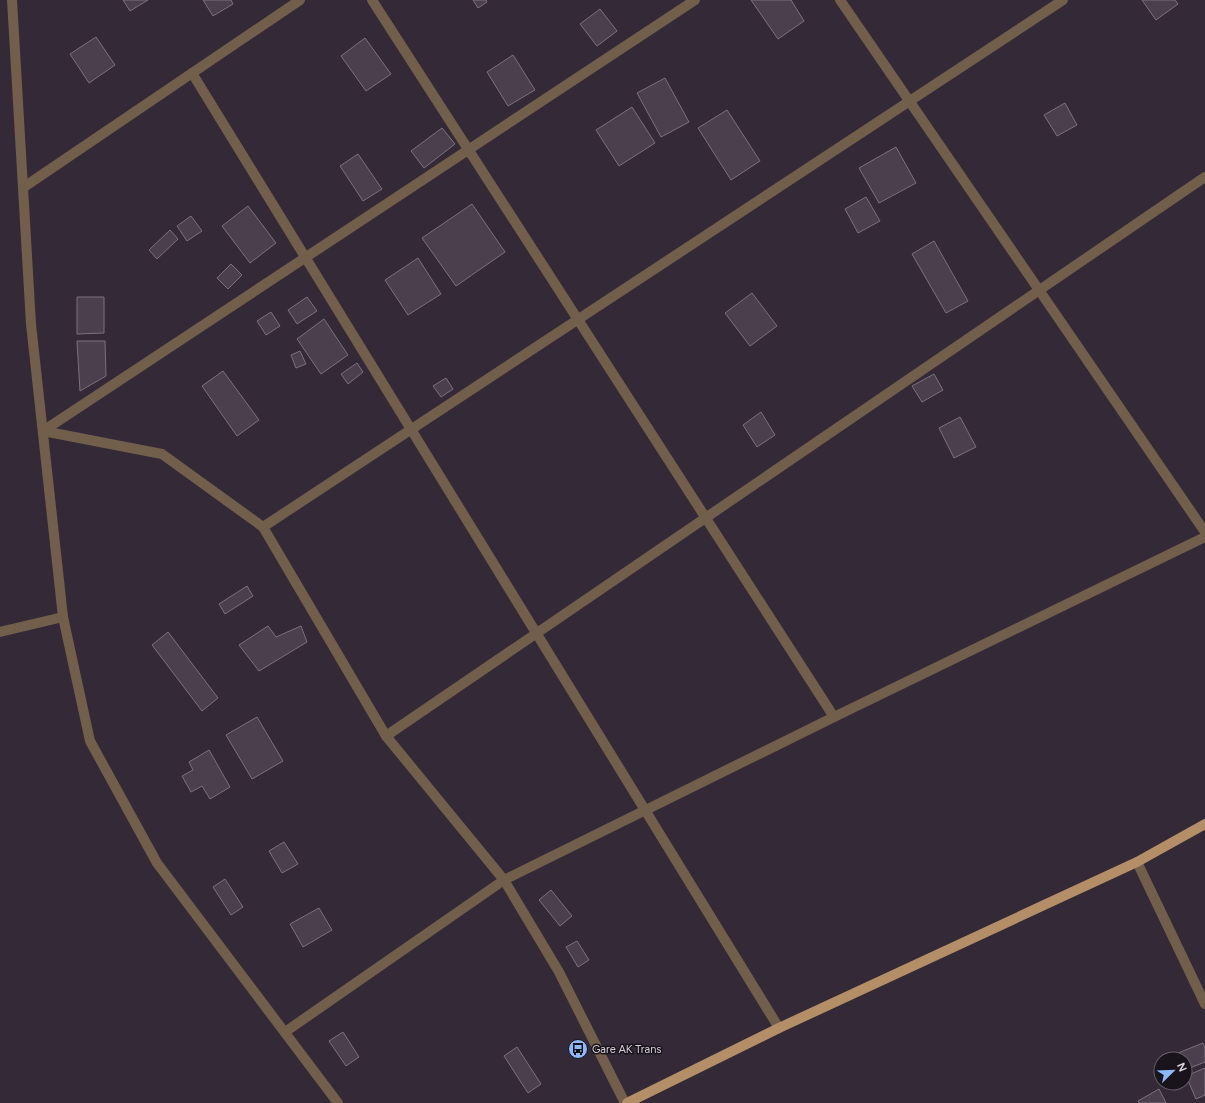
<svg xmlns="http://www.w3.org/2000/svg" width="1205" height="1103" font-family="Figtree,sans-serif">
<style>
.building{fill:#4b3f4e;stroke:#7c7080}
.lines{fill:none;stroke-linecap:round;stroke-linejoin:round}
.minor{stroke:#715f4c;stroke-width:10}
.tertiary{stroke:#715f4c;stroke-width:10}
.primary{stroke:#b38e66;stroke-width:10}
.labels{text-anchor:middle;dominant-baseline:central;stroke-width:3;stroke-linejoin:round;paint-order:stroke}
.poi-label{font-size:11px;fill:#d7d0d9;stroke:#19141b;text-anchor:start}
</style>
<rect width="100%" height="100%" fill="#342a37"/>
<g class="building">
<path d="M 123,0 L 148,0 L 130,11 Z"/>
<path d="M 203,0 L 231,0 L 233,4 L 213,16 Z"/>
<path d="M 473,0 L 486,0 L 487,2 L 478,8 Z"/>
<path d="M 751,0 L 791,0 L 804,21 L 778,39 Z"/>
<path d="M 1142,0 L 1175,0 L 1178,4 L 1156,20 Z"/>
<path d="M 600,9 L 617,31 L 597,46 L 580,24 Z"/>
<path d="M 96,37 L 115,65 L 89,83 L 70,54 Z"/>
<path d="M 365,38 L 391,74 L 366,91 L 341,56 Z"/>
<path d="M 513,55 L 535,90 L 508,106 L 487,72 Z"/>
<path d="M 665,78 L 689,122 L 661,137 L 637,93 Z"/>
<path d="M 1065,103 L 1077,125 L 1057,136 L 1044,115 Z"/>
<path d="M 632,107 L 655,143 L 619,166 L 596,130 Z"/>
<path d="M 727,110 L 760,161 L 731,180 L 698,128 Z"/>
<path d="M 442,128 L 455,144 L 424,168 L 411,151 Z"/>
<path d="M 896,147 L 916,183 L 879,203 L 859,168 Z"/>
<path d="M 358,154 L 382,189 L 363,201 L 340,166 Z"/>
<path d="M 866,197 L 880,221 L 858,233 L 845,209 Z"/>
<path d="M 472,204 L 505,252 L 456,286 L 422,238 Z"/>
<path d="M 248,206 L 276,243 L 250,263 L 222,226 Z"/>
<path d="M 191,216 L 202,231 L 187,241 L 177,226 Z"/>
<path d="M 170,230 L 178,239 L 157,259 L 149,250 Z"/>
<path d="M 934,241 L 968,301 L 946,313 L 912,254 Z"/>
<path d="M 418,258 L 441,294 L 408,315 L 385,280 Z"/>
<path d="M 231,264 L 242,275 L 228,289 L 217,278 Z"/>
<path d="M 752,293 L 777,326 L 750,346 L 725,313 Z"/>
<path d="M 77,297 L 104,297 L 104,333 L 77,334 Z"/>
<path d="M 307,297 L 317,311 L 297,324 L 288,310 Z"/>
<path d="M 271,312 L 280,326 L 266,335 L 257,321 Z"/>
<path d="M 324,319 L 348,355 L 321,374 L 297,339 Z"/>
<path d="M 77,341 L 105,341 L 106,376 L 80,391 Z"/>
<path d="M 300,351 L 306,364 L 296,368 L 291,355 Z"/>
<path d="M 357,363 L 363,372 L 348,384 L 341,374 Z"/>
<path d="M 223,371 L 259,420 L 237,436 L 202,386 Z"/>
<path d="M 934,374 L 943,390 L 922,402 L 912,386 Z"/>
<path d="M 446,378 L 453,389 L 441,397 L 433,386 Z"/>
<path d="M 761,412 L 775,435 L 757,447 L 743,425 Z"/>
<path d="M 960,417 L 976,447 L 954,458 L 939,428 Z"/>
<path d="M 247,586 L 253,596 L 225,614 L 219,604 Z"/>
<path d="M 268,626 L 276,637 L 301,626 L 307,642 L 259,671 L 239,645 Z"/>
<path d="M 168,632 L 218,698 L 202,711 L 152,645 Z"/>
<path d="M 257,717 L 283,761 L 252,779 L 226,735 Z"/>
<path d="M 209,750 L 230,787 L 210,799 L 202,786 L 191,792 L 182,776 L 193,770 L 189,762 Z"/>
<path d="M 284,842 L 298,864 L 282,873 L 269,851 Z"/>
<path d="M 225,879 L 243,907 L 231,915 L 213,887 Z"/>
<path d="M 551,890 L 572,916 L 560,926 L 539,900 Z"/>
<path d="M 319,908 L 332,930 L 303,947 L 290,924 Z"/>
<path d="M 577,941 L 589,960 L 578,967 L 566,947 Z"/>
<path d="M 343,1032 L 359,1057 L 346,1066 L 329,1041 Z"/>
<path d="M 1203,1043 L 1205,1048 L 1205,1062 L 1185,1070 L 1185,1059 L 1180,1059 L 1178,1053 Z"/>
<path d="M 517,1047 L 541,1084 L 528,1093 L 504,1056 Z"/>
<path d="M 1205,1068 L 1205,1095 L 1196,1099 L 1186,1076 Z"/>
<path d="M 1159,1089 L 1166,1103 L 1139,1103 L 1138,1101 Z"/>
</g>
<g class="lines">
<g class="minor">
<path d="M 372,0 L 834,717"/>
<path d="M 840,0 L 1205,532"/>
<path d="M 192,73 L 779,1028"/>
<path d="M 24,187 L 300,0"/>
<path d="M 43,431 L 162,454 L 263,527 L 386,736 L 504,880 L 559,972 L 625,1103"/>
<path d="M 43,431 L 695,0"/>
<path d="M 263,527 L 1063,0"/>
<path d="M 0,632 L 63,617"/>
<path d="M 386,736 L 1205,177"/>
<path d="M 1137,862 L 1205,1004"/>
<path d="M 285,1032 L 504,880 L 834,717 L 1205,537"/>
</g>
<path class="tertiary" d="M 12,0 L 31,324 L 63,617 L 90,741 L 157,863 L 338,1103"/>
<path class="primary" d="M 627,1103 L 779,1028 L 1137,862 L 1205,824"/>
</g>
<defs>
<symbol id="bus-disc" viewBox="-11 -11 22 22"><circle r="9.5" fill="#8bb9fc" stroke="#19141b"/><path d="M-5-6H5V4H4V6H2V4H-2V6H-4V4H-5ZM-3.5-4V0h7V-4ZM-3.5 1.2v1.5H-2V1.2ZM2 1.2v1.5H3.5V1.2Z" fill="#111"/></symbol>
</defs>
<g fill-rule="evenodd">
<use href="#bus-disc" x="567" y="1038" width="22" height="22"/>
</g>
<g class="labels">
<g class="poi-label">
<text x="592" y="1049">Gare AK Trans</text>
</g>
</g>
<g transform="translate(1173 1071) rotate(67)"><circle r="19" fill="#19141b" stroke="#655f67"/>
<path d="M0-3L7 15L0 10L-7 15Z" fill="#8bb9fc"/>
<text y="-6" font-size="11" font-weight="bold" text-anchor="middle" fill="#d7d0d9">N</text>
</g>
</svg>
